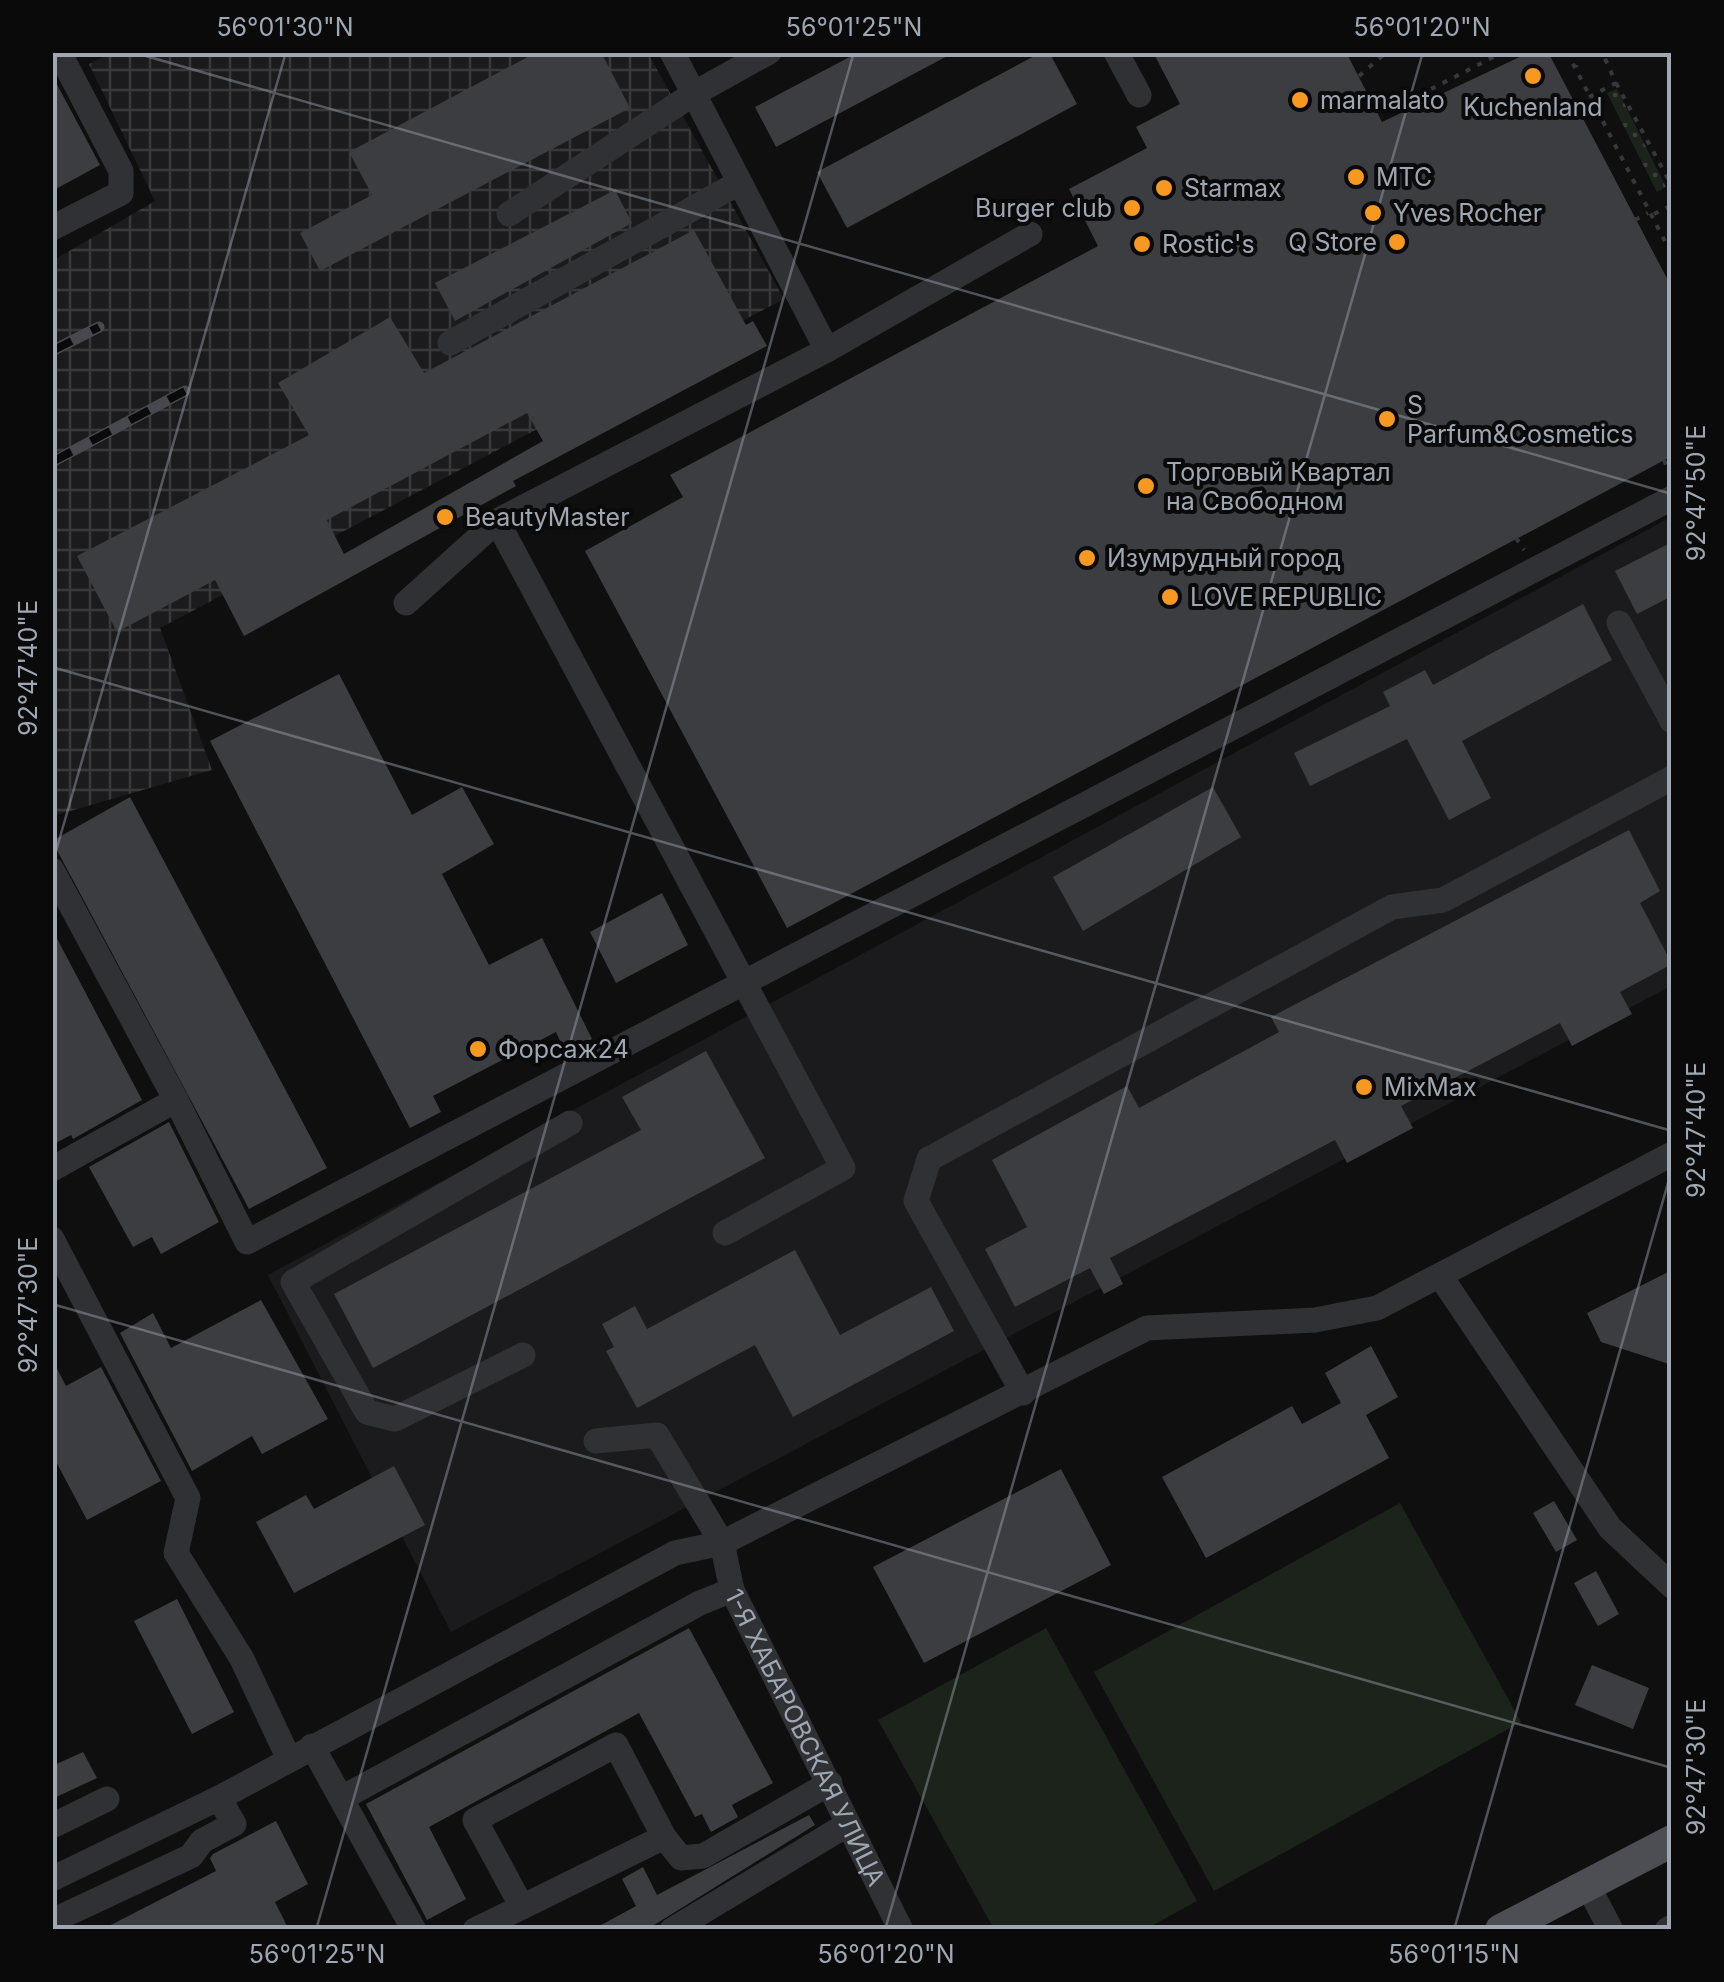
<svg xmlns="http://www.w3.org/2000/svg" width="1724" height="1982" font-family="Inter,sans-serif">
<style>
.built{fill:#1b1b1d}
.industrial{fill:url(#industrial-grid)}
.grass{fill:url(#grass-dots)}
.pitch{fill:#1b231b}
.building{fill:#3b3d40;fill-rule:evenodd}
.lines{fill:none;stroke-linecap:round;stroke-linejoin:round}
.path{stroke:#36383c;stroke-width:4;stroke-dasharray:5 8;stroke-linecap:butt}
.minor{stroke:#303135;stroke-width:25}
.major{stroke:#4c4e54;stroke-width:32}
.rail-casing{stroke:#47494e;stroke-width:11}
.rail{stroke:#0a0a0b;stroke-width:8;stroke-dasharray:22;stroke-linecap:butt}
.ticks{fill:none;stroke:#9fa7b2;stroke-width:2.5;stroke-opacity:0.45}
.poi-dot{fill:#f79820;stroke:#0a0a0b;stroke-width:4}
.labels{text-anchor:middle;dominant-baseline:central;stroke-width:8;stroke-linejoin:round;paint-order:stroke}
.poi-label{font-size:25px;fill:#9fa7b2;stroke:#0a0a0b;text-anchor:start}
.street-label{font-size:25px;fill:#9fa7b2;stroke:#0a0a0b}
.neatline{fill:none;stroke:#9fa7b2;stroke-width:4}
.ticks-label{font-size:25px;text-anchor:middle;fill:#9fa7b2}
</style>
<defs>
<pattern id="industrial-grid" width="8" height="8" patternUnits="userSpaceOnUse" patternTransform="scale(2.5)"><rect width="8" height="8" fill="#1b1b1d"/><path d="M0 4h8M4 0v8" fill="none" stroke="#39393b"/></pattern>
<pattern id="grass-dots" width="8" height="8" patternUnits="userSpaceOnUse" patternTransform="scale(2.5)"><rect width="8" height="8" fill="#1b231b"/><path d="M2 2h.1M6 6h.1" fill="none" stroke="#39403a" stroke-width="1.8" stroke-linecap="round"/></pattern>
</defs>
<rect width="100%" height="100%" fill="#0f0f10"/>
<path class="built" d="M 1671,517 L 1671,986 L 451,1632 L 268,1275 Z"/>
<path class="industrial" d="M 111,53 L 648,53 L 784,299 L 160,628 L 212,770 L 53,816 L 52,261 L 155,201 L 89,64 Z"/>
<path class="grass" d="M 1617,89 L 1666,187 L 1657,192 L 1607,93 Z"/>
<g class="pitch">
<path d="M 1400,1503 L 1521,1722 L 1214,1891 L 1094,1672 Z"/>
<path d="M 1046,1628 L 1197,1901 L 1146,1929 L 994,1929 L 878,1720 Z"/>
</g>
<g class="building">
<path d="M 537,52 L 601,52 L 630,108 L 320,271 L 300,233 L 372,195 L 349,152 Z"/>
<path d="M 859,52 L 955,52 L 776,147 L 755,107 Z"/>
<path d="M 1042,52 L 1049,52 L 1077,104 L 847,228 L 817,172 Z"/>
<path d="M 1153,52 L 1346,52 L 1382,122 L 1530,52 L 1548,52 L 1672,288 L 1672,456 L 787,928 L 585,551 L 683,497 L 670,475 L 1098,246 L 1069,189 L 1147,148 L 1136,127 L 1180,104 Z"/>
<path d="M 52,75 L 100,165 L 52,191 Z"/>
<path d="M 615,190 L 632,223 L 455,321 L 435,283 Z"/>
<path d="M 694,230 L 746,325 L 753,321 L 767,346 L 513,481 L 516,486 L 244,636 L 215,580 L 117,632 L 77,556 L 309,435 L 278,383 L 390,317 L 424,373 ZM 527,413 L 543,441 L 344,554 L 327,520 Z"/>
<path d="M 1672,542 L 1672,596 L 1637,614 L 1615,571 Z"/>
<path d="M 1583,604 L 1612,660 L 1462,741 L 1491,798 L 1449,820 L 1407,739 L 1310,786 L 1294,753 L 1390,706 L 1383,692 L 1425,670 L 1433,685 Z"/>
<path d="M 339,674 L 412,815 L 462,787 L 494,844 L 442,874 L 489,965 L 542,938 L 592,1039 L 565,1052 L 556,1032 L 433,1096 L 441,1112 L 410,1128 L 210,741 Z"/>
<path d="M 1213,787 L 1241,837 L 1083,931 L 1053,877 Z"/>
<path d="M 130,797 L 327,1168 L 249,1209 L 52,841 Z"/>
<path d="M 1629,830 L 1660,891 L 1640,903 L 1672,964 L 1620,992 L 1632,1014 L 1572,1046 L 1560,1023 L 1401,1106 L 1413,1128 L 1347,1163 L 1335,1140 L 1110,1258 L 1123,1284 L 1104,1294 L 1090,1268 L 1015,1307 L 985,1249 L 1027,1227 L 992,1160 L 1127,1086 L 1139,1108 L 1279,1032 L 1271,1017 Z"/>
<path d="M 662,893 L 688,945 L 616,983 L 590,932 Z"/>
<path d="M 52,929 L 142,1100 L 73,1139 L 71,1135 L 52,1145 Z"/>
<path d="M 706,1051 L 765,1158 L 373,1368 L 334,1294 L 641,1130 L 622,1097 Z"/>
<path d="M 169,1122 L 219,1222 L 161,1254 L 152,1237 L 133,1247 L 89,1167 Z"/>
<path d="M 795,1250 L 840,1335 L 931,1287 L 954,1331 L 793,1417 L 755,1345 L 637,1408 L 606,1351 L 614,1347 L 602,1324 L 635,1306 L 647,1329 Z"/>
<path d="M 1672,1270 L 1672,1365 L 1601,1342 L 1587,1313 Z"/>
<path d="M 261,1300 L 328,1419 L 262,1454 L 252,1436 L 192,1471 L 120,1333 L 153,1313 L 171,1348 Z"/>
<path d="M 1371,1346 L 1398,1397 L 1366,1415 L 1389,1458 L 1206,1558 L 1162,1477 L 1292,1406 L 1302,1424 L 1341,1403 L 1325,1373 Z"/>
<path d="M 52,1359 L 66,1386 L 101,1367 L 161,1481 L 87,1520 L 52,1454 Z"/>
<path d="M 394,1466 L 425,1525 L 294,1593 L 256,1522 L 306,1495 L 314,1509 Z"/>
<path d="M 1061,1469 L 1111,1565 L 924,1663 L 873,1567 Z"/>
<path d="M 1554,1501 L 1577,1540 L 1556,1552 L 1533,1513 Z"/>
<path d="M 1596,1571 L 1619,1614 L 1598,1626 L 1574,1583 Z"/>
<path d="M 177,1599 L 234,1712 L 192,1734 L 134,1621 Z"/>
<path d="M 689,1628 L 773,1783 L 732,1805 L 738,1817 L 711,1832 L 702,1814 L 695,1817 L 639,1713 L 429,1827 L 466,1899 L 427,1920 L 366,1804 Z"/>
<path d="M 1592,1665 L 1649,1688 L 1633,1729 L 1575,1705 Z"/>
<path d="M 83,1752 L 97,1778 L 52,1799 L 52,1766 Z"/>
<path d="M 809,1815 L 815,1825 L 646,1930 L 592,1930 L 636,1906 L 622,1879 L 643,1867 L 657,1895 Z"/>
<path d="M 276,1821 L 308,1884 L 275,1902 L 289,1930 L 101,1930 L 216,1871 L 210,1858 L 213,1854 Z"/>
</g>
<g class="lines">
<g class="path">
<path d="M 1567,52 L 1672,255"/>
<path d="M 1576,52 L 1576,67"/>
<path d="M 1359,76 L 1387,52"/>
<path d="M 1616,83 L 1672,186"/>
<path d="M 1589,97 L 1616,83 L 1602,52"/>
<path d="M 1408,101 L 1503,52"/>
<path d="M 1654,214 L 1672,205"/>
<path d="M 1635,220 L 1648,213"/>
<path d="M 1664,460 L 1670,474"/>
<path d="M 1516,538 L 1524,550"/>
</g>
<g class="minor">
<path d="M 672,52 L 827,350 L 497,521 L 843,1168 L 725,1233"/>
<path d="M 1116,52 L 1139,95"/>
<path d="M 509,214 L 695,93 L 769,52"/>
<path d="M 52,228 L 121,193 L 121,171 L 59,52"/>
<path d="M 450,343 L 737,184"/>
<path d="M 827,350 L 1030,234"/>
<path d="M 406,603 L 497,521"/>
<path d="M 1619,623 L 1672,721"/>
<path d="M 52,870 L 176,1100"/>
<path d="M 52,1169 L 176,1100 L 247,1242 L 1672,498"/>
<path d="M 52,1239 L 188,1498 L 176,1553 L 242,1659 L 289,1759"/>
<path d="M 1441,1277 L 1610,1528 L 1672,1586"/>
<path d="M 523,1355 L 395,1419 L 367,1412 L 293,1282 L 570,1123"/>
<path d="M 1023,1393 L 916,1201 L 929,1159 L 1392,907 L 1443,900 L 1672,778"/>
<path id="s1" d="M 596,1441 L 657,1435 L 722,1543 L 732,1590 L 901,1930"/>
<path d="M 312,1746 L 414,1930"/>
<path d="M 342,1798 L 700,1603 L 732,1590"/>
<path d="M 52,1826 L 107,1799"/>
<path d="M 52,1879 L 219,1798 L 675,1553 L 722,1543 L 1147,1328 L 1315,1320 L 1377,1308 L 1672,1154"/>
<path d="M 1587,1884 L 1611,1930"/>
<path d="M 522,1907 L 664,1837"/>
<path d="M 52,1921 L 191,1856 L 202,1841 L 234,1824 L 219,1798"/>
<path d="M 475,1930 L 522,1907 L 475,1820 L 616,1745 L 664,1837 L 681,1858 L 703,1856 L 830,1783"/>
<path d="M 672,1930 L 848,1824"/>
<path d="M 1667,1930 L 1672,1927"/>
</g>
<path class="major" d="M 1501,1930 L 1672,1841"/>
<defs>
<g id="rail">
<path d="M 52,351 L 99,327"/>
<path d="M 52,462 L 185,391"/>
</g>
</defs>
<use href="#rail" class="rail-casing"/>
<use href="#rail" class="rail"/>
</g>
<path class="ticks" d="M 132,52 L 1672,494M 52,667 L 1672,1131M 52,865 L 286,52M 52,1304 L 1672,1768M 316,1930 L 854,52M 885,1930 L 1423,52M 1454,1930 L 1672,1169"/>
<g class="poi-dot">
<circle cx="1533" cy="76" r="10"/>
<circle cx="1300" cy="100" r="10"/>
<circle cx="1356" cy="177" r="10"/>
<circle cx="1164" cy="188" r="10"/>
<circle cx="1132" cy="208" r="10"/>
<circle cx="1373" cy="213" r="10"/>
<circle cx="1397" cy="242" r="10"/>
<circle cx="1142" cy="244" r="10"/>
<circle cx="1387" cy="419" r="10"/>
<circle cx="1146" cy="486" r="10"/>
<circle cx="445" cy="517" r="10"/>
<circle cx="1087" cy="558" r="10"/>
<circle cx="1170" cy="597" r="10"/>
<circle cx="478" cy="1049" r="10"/>
<circle cx="1364" cy="1087" r="10"/>
</g>
<g class="labels">
<g class="poi-label">
<text x="1320" y="100">marmalato</text>
<text x="1533" y="107" text-anchor="middle">Kuchenland</text>
<text x="1376" y="177">МТС</text>
<text x="1184" y="188">Starmax</text>
<text x="1112" y="208" text-anchor="end">Burger club</text>
<text x="1393" y="213">Yves Rocher</text>
<text x="1377" y="242" text-anchor="end">Q Store</text>
<text x="1162" y="244">Rostic's</text>
<text x="1407" y="405">S<tspan x="1407" dy="29">Parfum&amp;Cosmetics</tspan></text>
<text x="1166" y="472">Торговый Квартал<tspan x="1166" dy="29">на Свободном</tspan></text>
<text x="465" y="517">BeautyMaster</text>
<text x="1107" y="558">Изумрудный город</text>
<text x="1190" y="597">LOVE REPUBLIC</text>
<text x="498" y="1049">Форсаж24</text>
<text x="1384" y="1087">MixMax</text>
</g>
<g class="street-label">
<text stroke="none"><textPath href="#s1" startOffset="400">1-Я ХАБАРОВСКАЯ УЛИЦА</textPath></text>
</g>
</g>
<rect width="1724" height="1982" fill="none" stroke="#0a0a0b" stroke-width="110"/>
<rect x="55" y="55" width="1614" height="1872" class="neatline"/>
<g class="ticks-label">
<text x="285" y="36">56°01'30"N</text>
<text x="854" y="36">56°01'25"N</text>
<text x="1422" y="36">56°01'20"N</text>
<text transform="translate(1696 493) rotate(-90)" y="9">92°47'50"E</text>
<text transform="translate(28 668) rotate(-90)" y="9">92°47'40"E</text>
<text transform="translate(1696 1130) rotate(-90)" y="9">92°47'40"E</text>
<text transform="translate(28 1305) rotate(-90)" y="9">92°47'30"E</text>
<text transform="translate(1696 1767) rotate(-90)" y="9">92°47'30"E</text>
<text x="317" y="1963">56°01'25"N</text>
<text x="886" y="1963">56°01'20"N</text>
<text x="1454" y="1963">56°01'15"N</text>
</g>
</svg>
